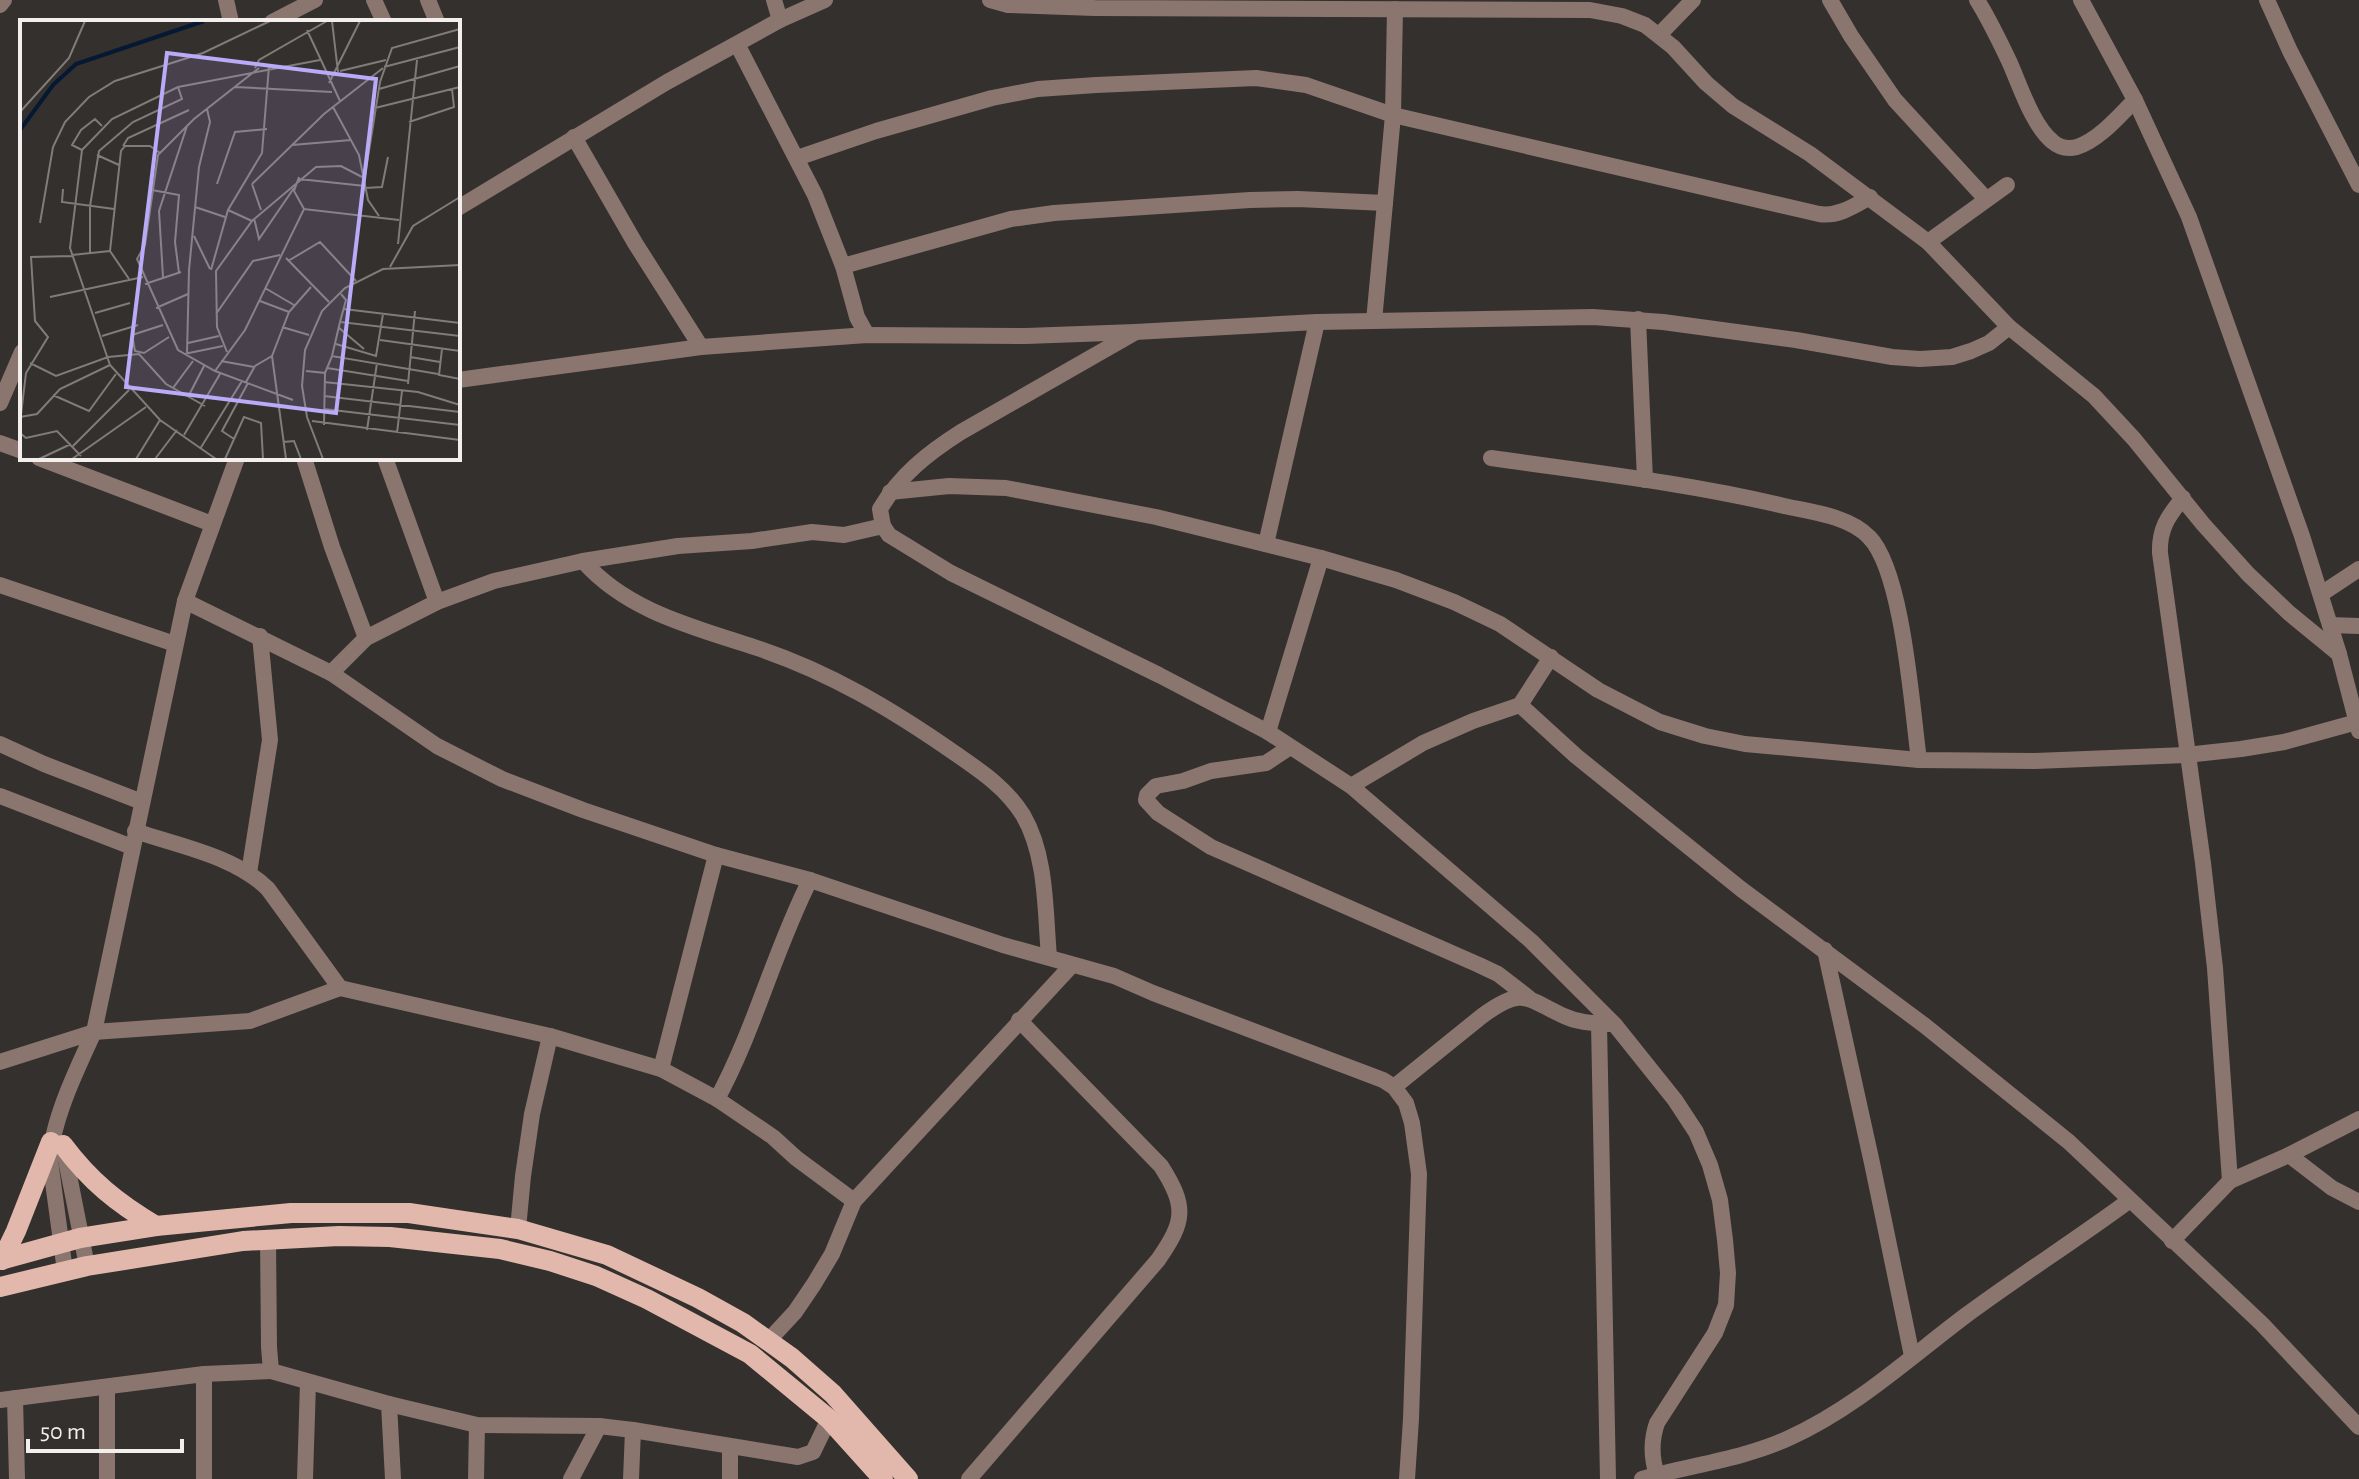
<svg xmlns="http://www.w3.org/2000/svg" width="2359" height="1479" font-family="'Alegreya Sans',sans-serif">
<style>
.lines{fill:none;stroke-linecap:round;stroke-linejoin:round}
.street{stroke:#8a756f;stroke-width:16}
.primary{stroke:#e3b8ac;stroke-width:20}
.inset-river{fill:none;stroke:#051834;stroke-width:4}
.inset-road{fill:none;stroke:#807c7a;stroke-width:2}
.view{fill:#b9abf7;fill-opacity:0.15;stroke:#b9abf7;stroke-width:4}
.inset-edge{fill:none;stroke:#f2efed;stroke-width:4}
</style>
<rect width="100%" height="100%" fill="#34302d"/>
<g class="lines">
<g class="street">
<path d="M 226,0 L 231,22"/>
<path d="M 374,0 L 384,22"/>
<path d="M 428,0 L 437,22"/>
<path d="M 774,0 L 780,20"/>
<path d="M 990,0 L 1008,5 L 1095,8 L 1590,10 L 1622,16 L 1645,25 L 1673,47 L 1706,83 L 1733,106 L 1810,154 L 1928,242 L 2009,327 L 2094,396 L 2134,439 L 2203,524 L 2248,574 L 2289,613 L 2339,654"/>
<path d="M 1830,0 L 1851,36 L 1895,100 L 1986,199"/>
<path d="M 1977,0 C 1989,19 1999,40 2009,61 C 2020,85 2032,125 2053,142 C 2060,148 2069,149 2077,147 C 2099,140 2119,116 2135,100"/>
<path d="M 2081,0 L 2135,100 L 2189,217 L 2302,536 L 2339,654 L 2359,731"/>
<path d="M 2267,0 L 2290,51 L 2359,185"/>
<path d="M 0,5 L 4,0"/>
<path d="M 272,22 L 315,0"/>
<path d="M 1659,35 L 1693,0"/>
<path d="M 737,44 L 815,195 L 843,266 L 857,317 L 867,335"/>
<path d="M 574,137 L 635,243 L 701,347"/>
<path d="M 797,158 L 876,131 L 992,98 L 1038,89 L 1096,85 L 1256,78 L 1306,85 L 1393,115 L 1819,214 C 1838,217 1854,206 1870,197"/>
<path d="M 458,208 L 667,82 L 780,20 L 825,0"/>
<path d="M 1928,242 L 2007,185"/>
<path d="M 843,266 L 1011,219 L 1054,213 L 1250,200 L 1298,199 L 1385,203 L 1393,115 L 1395,9"/>
<path d="M 1638,319 L 1645,480"/>
<path d="M 1374,321 L 1385,203"/>
<path d="M 458,380 L 701,347 L 867,335 L 1026,336 L 1135,332 L 1317,322 L 1593,317 L 1663,322 L 1796,340 L 1892,357 L 1920,359 L 1952,357 L 1971,351 L 1989,343 L 2009,327"/>
<path d="M 0,403 L 22,352"/>
<path d="M 0,443 L 22,451"/>
<path d="M 39,458 L 212,524"/>
<path d="M 304,458 L 332,547 L 366,638"/>
<path d="M 385,458 L 437,602"/>
<path d="M 1491,458 C 1589,472 1688,483 1784,506 C 1811,512 1849,516 1869,537 C 1903,571 1912,709 1919,760"/>
<path d="M 890,492 L 949,486 L 1006,488 L 1156,517 L 1321,558 L 1396,580 L 1454,602 L 1500,624 L 1598,690 L 1660,722 L 1705,736 L 1745,744 L 1919,760 L 2035,761 L 2186,755 L 2241,749 L 2284,742 L 2357,722"/>
<path d="M 2183,498 C 2168,516 2159,529 2160,553 L 2203,863 L 2215,968 L 2230,1181"/>
<path d="M 883,526 L 880,509 C 900,475 928,453 961,432 L 1134,333"/>
<path d="M 1266,544 L 1317,322"/>
<path d="M 583,561 C 627,611 693,627 754,647 C 828,671 893,710 956,754 C 982,772 1006,788 1023,815 C 1047,856 1045,911 1049,957"/>
<path d="M 0,585 L 175,644"/>
<path d="M 2321,594 L 2359,569"/>
<path d="M 185,601 L 331,673 L 437,746 L 502,779 L 583,810 L 716,855 L 810,880 L 1003,945 L 1114,976 L 1153,993 L 1383,1080 L 1394,1087 L 1406,1103 L 1412,1123 L 1419,1174 L 1411,1419 L 1407,1479"/>
<path d="M 2330,625 L 2359,626"/>
<path d="M 331,673 L 366,638 L 437,602 L 494,581 L 583,561 L 678,546 L 752,541 L 812,532 L 844,535 L 883,526 L 889,535 L 951,573 L 1159,675 L 1268,732 L 1351,786 L 1531,941 L 1615,1025 L 1675,1100 L 1696,1132 L 1710,1165 L 1720,1200 L 1725,1240 L 1728,1273 L 1726,1305 L 1715,1333 L 1657,1423 C 1651,1440 1651,1457 1657,1475"/>
<path d="M 1520,705 L 1576,756 L 1741,889 L 1924,1025 L 2069,1142 L 2262,1324 L 2359,1427"/>
<path d="M 1268,732 L 1321,558"/>
<path d="M 0,744 L 44,764 L 142,802"/>
<path d="M 1290,747 L 1266,763 L 1211,771 L 1183,781 L 1156,786 L 1147,795 L 1146,800 L 1158,813 L 1211,847 L 1479,965 L 1498,974 L 1529,998"/>
<path d="M 1351,786 L 1423,743 L 1473,721 L 1520,705 L 1551,657"/>
<path d="M 0,796 L 132,847"/>
<path d="M 135,831 C 179,846 235,856 268,889 L 340,988"/>
<path d="M 249,873 L 270,740 L 260,636"/>
<path d="M 1825,950 L 1872,1163 L 1912,1356"/>
<path d="M 1599,1024 L 1608,1479"/>
<path d="M 0,1062 L 94,1032 L 250,1021 L 340,988 L 550,1036 L 661,1069 L 717,1099 L 773,1137 L 796,1158 L 854,1201"/>
<path d="M 661,1069 L 716,855"/>
<path d="M 1394,1087 L 1482,1016 C 1523,986 1525,998 1564,1016 C 1579,1023 1594,1023 1609,1024"/>
<path d="M 717,1099 C 755,1029 774,951 810,880"/>
<path d="M 63,1145 L 87,1266"/>
<path d="M 2289,1155 L 2332,1188 L 2359,1202"/>
<path d="M 518,1229 L 523,1176 L 532,1114 L 550,1036"/>
<path d="M 2172,1241 L 2230,1181 L 2289,1155 L 2359,1119"/>
<path d="M 65,1271 L 50,1160 C 52,1120 77,1069 94,1032 L 185,601 L 237,458"/>
<path d="M 769,1340 L 795,1312 L 814,1284 L 832,1254 L 854,1201 L 1072,965"/>
<path d="M 271,1371 L 389,1404 L 393,1479"/>
<path d="M 107,1387 L 107,1479"/>
<path d="M 15,1398 L 17,1479"/>
<path d="M 0,1400 L 204,1374 L 271,1371 L 269,1347 L 268,1239"/>
<path d="M 389,1404 L 477,1425 L 599,1426 L 633,1430"/>
<path d="M 204,1479 L 204,1374"/>
<path d="M 305,1479 L 308,1383"/>
<path d="M 476,1479 L 477,1425"/>
<path d="M 571,1479 L 599,1426"/>
<path d="M 631,1479 L 633,1430 L 798,1457 L 813,1452 L 829,1419"/>
<path d="M 730,1479 L 730,1447"/>
<path d="M 969,1479 L 1158,1260 C 1185,1221 1187,1207 1161,1166 L 1019,1020"/>
<path d="M 1642,1479 C 1690,1465 1744,1459 1789,1438 C 1855,1408 1908,1359 1965,1316 C 2019,1276 2076,1240 2130,1200"/>
</g>
<g class="primary">
<path d="M 63,1145 C 90,1181 117,1203 156,1226"/>
<path d="M 0,1260 L 80,1238 L 156,1226 L 291,1213 L 409,1213 L 518,1229 L 607,1255 L 698,1298 L 743,1323 L 792,1358 L 833,1394 L 908,1479"/>
<path d="M 2,1260 L 16,1231 L 51,1142"/>
<path d="M 0,1287 L 87,1266 L 243,1241 L 339,1236 L 390,1237 L 500,1249 L 550,1261 L 596,1276 L 647,1299 L 750,1354 L 829,1419 L 883,1479"/>
</g>
</g>
<g transform="translate(20 20)">
<rect width="440" height="440" fill="#34302d"/>
<path class="inset-river" d="M 0,110 L 33,65 L 56,44 L 184,1"/>
<path class="inset-road" d="M 312,1 L 318,52M 287,10 L 320,81M 364,47 L 440,27M 235,48 L 239,40 L 307,1M 239,48 L 174,99 L 138,135 L 125,225 L 117,239 L 158,330 L 195,351 L 273,380M 320,51 L 366,40M 309,63 L 340,1M 215,67 L 312,72M 359,69 L 440,46M 313,87 L 339,135 L 348,180 L 359,196M 355,88 L 440,67M 0,92 L 49,38 L 65,1M 389,102 L 434,87 L 432,69M 272,125 L 331,120M 103,126 L 108,118 L 169,90M 62,130 L 52,125 L 61,110 L 75,99 L 82,106M 77,135 L 99,145M 279,157 L 274,171 L 284,189M 279,159 L 345,166M 344,162 L 360,62 L 372,28 L 440,9M 197,164 L 215,112 L 247,109M 232,164 L 304,94 L 363,48M 232,164 L 241,190M 345,168 L 362,167 L 368,137M 43,169 L 42,182 L 94,189M 132,170 L 159,175 L 155,222 L 159,253M 175,187 L 205,197M 208,190 L 232,201M 234,198 L 239,219 L 274,168M 20,203 L 33,127 L 45,102 L 69,77 L 95,61 L 183,33 L 250,1M 174,216 L 190,249M 378,224 L 397,40M 70,234 L 70,186 L 79,131 L 113,102 L 162,79 L 158,67M 52,235 L 90,231M 266,238 L 309,282M 268,241 L 300,222 L 336,261M 370,247 L 393,206 L 440,177M 191,250 L 208,190 L 242,133 L 249,46M 143,257 L 139,191 L 167,106M 109,259 L 90,231 L 101,131 L 105,126 L 130,126 L 140,133M 125,264 L 161,252M 245,268 L 274,285M 321,274 L 326,280 L 320,302 L 440,316M 30,277 L 123,257M 240,281 L 269,292M 136,288 L 168,274M 324,289 L 440,303M 75,293 L 110,283M 196,294 L 233,241 L 260,235M 143,305 L 112,315 L 115,331 L 124,333 L 149,317M 262,307 L 289,315M 318,307 L 344,329M 82,316 L 118,305M 360,320 L 440,331M 168,323 L 199,316M 316,324 L 356,336 L 363,294M 422,329 L 419,355 L 440,359M 207,332 L 197,307 L 196,251 L 232,201 L 296,147 L 321,146 L 344,158M 164,334 L 203,326M 167,334 L 169,250 L 179,147 L 190,102 L 187,89M 312,336 L 320,302M 390,337 L 420,342M 201,341 L 234,347M 10,343 L 36,356 L 88,337 L 119,334 L 146,364 L 185,386M 307,348 L 388,361M 195,351 L 225,310 L 284,189 L 379,200M 286,351 L 305,353 L 304,405M 305,353 L 312,336 L 418,354M 226,362 L 235,346 L 252,336M 304,362 L 398,372 L 440,385M 388,364 L 395,291M 153,368 L 173,341M 33,375 L 69,391 L 96,354M 304,376 L 440,392M 168,377 L 184,346M 304,389 L 440,405M 0,397 L 17,394 L 40,369 L 90,345M 292,401 L 440,420M 0,403 L 6,353 L 28,317 L 15,301 L 11,237 L 52,236M 347,410 L 357,343M 0,413 L 6,418 L 37,411 L 61,436M 377,413 L 382,371M 164,415 L 200,354M 214,419 L 202,411 L 228,363M 263,422 L 274,421 L 281,439M 53,426 L 109,370M 180,429 L 222,361M 19,439 L 51,424M 52,439 L 126,387M 116,439 L 140,400M 135,439 L 157,410M 196,439 L 140,400 L 90,345 L 50,228 L 62,130 L 92,99 L 158,67 L 300,40M 205,439 L 224,397 L 241,403 L 243,439M 266,439 L 252,336 L 269,292 L 291,267M 303,439 L 287,397 L 282,366 L 285,330 L 302,291 L 325,268 L 363,249 L 440,245"/>
<path class="view" d="M 147,33 L 356,59 L 316,393 L 106,367 Z"/>
<rect width="440" height="440" class="inset-edge"/>
</g>
<path d="M28 1439v12h154v-12" fill="none" stroke="#f2efed" stroke-width="4"/>
<text x="40" y="1439" font-size="24" fill="#f2efed" stroke="#34302d" stroke-width="6" paint-order="stroke">50 m</text>
</svg>
